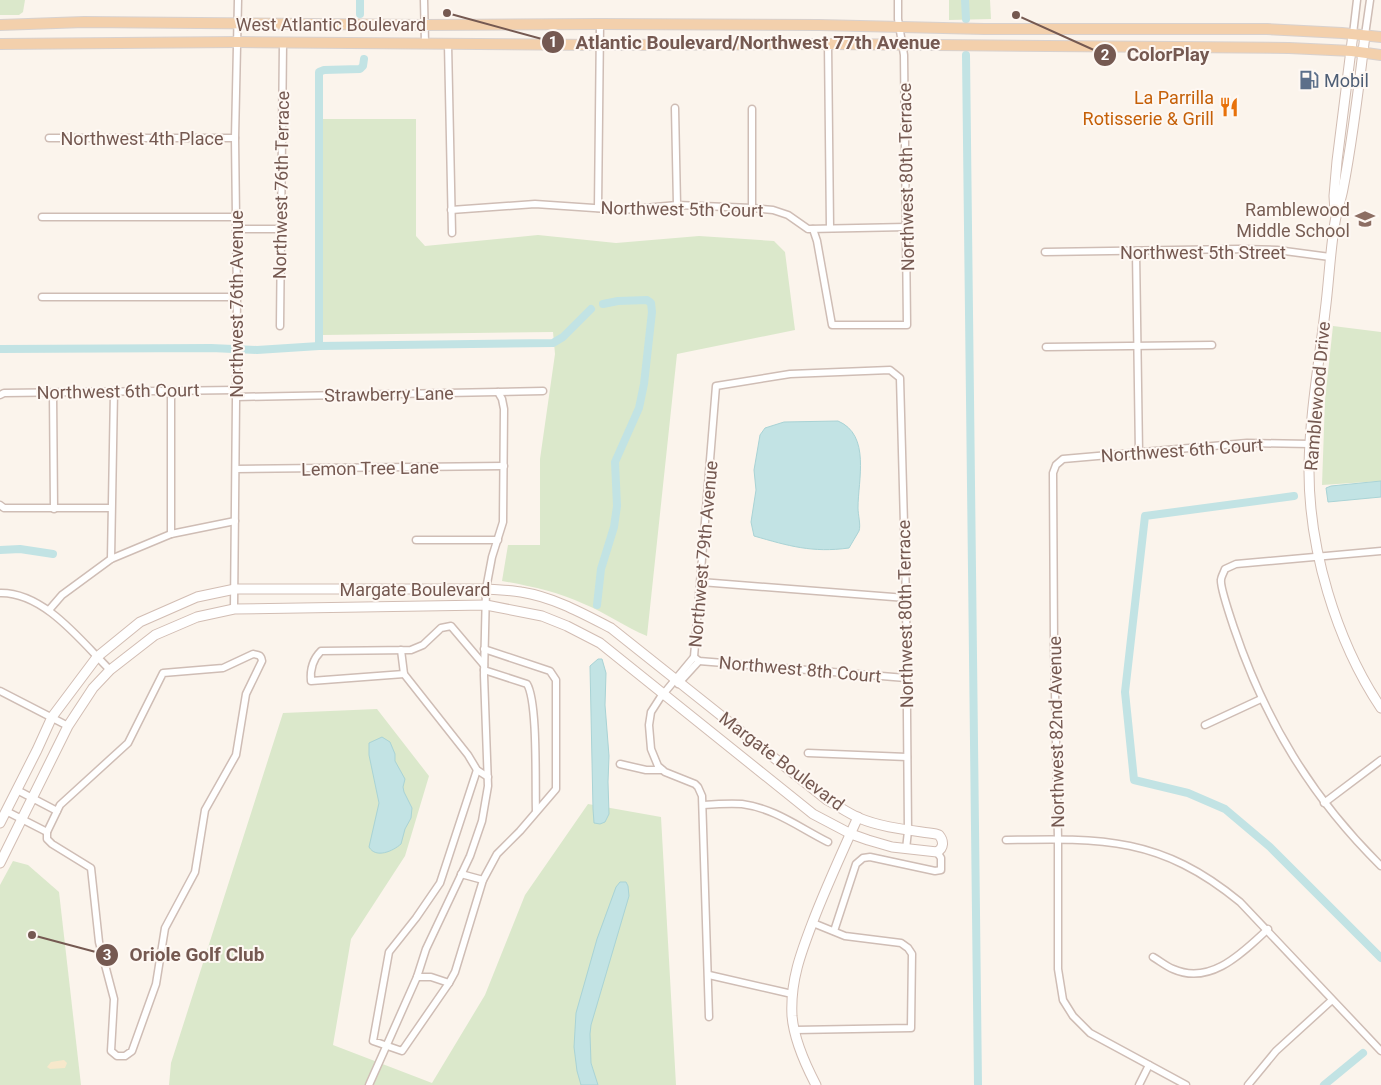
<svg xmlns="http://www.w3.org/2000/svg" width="1381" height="1085" font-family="Roboto,sans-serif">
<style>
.green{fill:#dbe8cb}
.sand{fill:#f7e8cb}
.water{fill:#c2e3e4;stroke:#a9d3d5}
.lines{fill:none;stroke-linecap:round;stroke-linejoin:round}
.canal{stroke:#c2e3e4;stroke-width:8}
.street-casing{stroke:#cfbdb5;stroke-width:9}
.secondary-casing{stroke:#d2bdb3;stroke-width:11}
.primary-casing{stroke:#d8d1ce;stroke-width:12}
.street{stroke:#fff;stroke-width:6}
.secondary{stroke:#fff;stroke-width:9}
.primary{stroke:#f3d0ac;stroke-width:10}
.labels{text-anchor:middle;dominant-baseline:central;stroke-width:4;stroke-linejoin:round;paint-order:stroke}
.street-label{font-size:18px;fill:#755951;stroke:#fef8f3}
.service-label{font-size:18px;fill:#4e5e75;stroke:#fef8f3;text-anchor:start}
.food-label{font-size:18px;fill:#c56008;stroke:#fef8f3;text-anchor:end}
.education-label{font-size:18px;fill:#785e54;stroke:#fef8f3;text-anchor:end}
.leader{fill:none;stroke:#755951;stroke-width:2}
.callout-dot{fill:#755951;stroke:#fef8f3;stroke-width:2}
.mark-label{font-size:15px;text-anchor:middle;font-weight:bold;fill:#fff}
.callout-label{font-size:19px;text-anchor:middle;font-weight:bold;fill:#755951;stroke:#fef8f3;stroke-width:4;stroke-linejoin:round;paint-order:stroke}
</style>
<rect width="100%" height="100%" fill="#fbf4ec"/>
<g class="green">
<path d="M 0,0 L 25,0 L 23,12 L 19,15 L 0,15 Z"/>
<path d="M 949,0 L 990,0 L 991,19 L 949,20 Z"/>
<path d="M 323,119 L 416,119 L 416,236 L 425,246 L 538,235 L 616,243 L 699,236 L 774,241 L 785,252 L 795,330 L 677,354 L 647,636 C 625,627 606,613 584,604 C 558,592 530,586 502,581 L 508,545 L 540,545 L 540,459 L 555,354 L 553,332 L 322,335 Z"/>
<path d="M 1333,326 L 1381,332 L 1381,481 L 1322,485 L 1325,400 Z"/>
<path d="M 377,709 L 429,776 L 405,856 L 351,939 L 333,1045 L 432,1083 L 485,995 L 525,895 L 588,804 L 661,817 L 676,1085 L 169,1085 L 171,1063 L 283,713 Z"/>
<path d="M 13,861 L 28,865 L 59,892 L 81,1085 L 0,1085 L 0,885 Z"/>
</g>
<path class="sand" d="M 64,1060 L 67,1063 L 65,1068 L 50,1069 L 47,1067 L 51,1062 Z"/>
<g class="water">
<path d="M 838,421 C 871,435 858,480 858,508 C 858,515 861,525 859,531 C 856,537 852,542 849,548 C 812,553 789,546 754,536 L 751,522 L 756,490 L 754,470 L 760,435 L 765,428 L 784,422 Z"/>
<path d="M 1381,481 L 1381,497 L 1328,502 L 1326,488 L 1331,486 Z"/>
<path d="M 598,659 L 602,659 L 606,673 L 605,705 L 609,756 L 608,782 L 609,814 L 605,822 L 600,824 L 594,823 L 593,809 L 590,666 Z"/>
<path d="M 382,737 L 390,742 L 395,754 L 395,761 L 405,779 L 403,787 L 404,792 L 412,808 L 411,818 L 405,829 L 401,844 C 393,851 376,859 369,847 L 379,803 L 369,755 L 369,743 Z"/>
<path d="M 620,882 L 626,882 L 628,886 L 629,896 L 591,1025 L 590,1034 L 591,1063 L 598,1085 L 581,1085 L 577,1071 L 574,1047 L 576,1013 L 597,939 L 616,887 Z"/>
</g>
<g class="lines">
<g class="canal">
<path d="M 360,0 L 360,14"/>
<path d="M 965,0 L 966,19"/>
<path d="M 966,55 L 978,1085"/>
<path d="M 319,346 L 319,72 L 324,70 L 360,69 L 363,66 L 364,59"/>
<path d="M 0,349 L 211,348 L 257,350 L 319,346 L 553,343 L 563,337 L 591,309"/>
<path d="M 1294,496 L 1145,516 L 1125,692 L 1134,780 L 1188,793 L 1225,809 L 1270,847 L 1381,958"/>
<path d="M 0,550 L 20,549 L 53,554"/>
<path d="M 597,605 L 601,569 L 614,527 L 617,506 L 615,462 L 639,408 L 644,384 L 652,312 L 651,303 L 647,300 L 618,301 L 603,304"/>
<path d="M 1324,1085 L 1363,1053"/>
</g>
<defs>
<g id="street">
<path d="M 424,0 L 425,43"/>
<path d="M 1353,34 L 1357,0"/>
<path d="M 1365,35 L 1370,0"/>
<path d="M 448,44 L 452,233"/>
<path d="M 828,44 L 830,228"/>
<path d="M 675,108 L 677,205"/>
<path d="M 752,109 L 752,208"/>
<path d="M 49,138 L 235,138"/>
<path d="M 598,208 L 600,24"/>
<path d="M 451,210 L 535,204 L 623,210 L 677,205 L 752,208 L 773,210 L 788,215 L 808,229 L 907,227"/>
<path d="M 42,217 L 235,217"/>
<path d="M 236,229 L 280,229"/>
<path d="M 813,229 L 817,241 L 832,325 L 907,325 L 904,55 L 898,19 L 898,0"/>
<path d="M 1045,252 L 1239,249 L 1277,250 L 1330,257"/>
<path d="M 1136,252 L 1139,453"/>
<path d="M 42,297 L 237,297"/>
<path d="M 280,326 L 283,43"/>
<path d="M 1046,347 L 1212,345"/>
<path d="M 171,390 L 171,534"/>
<path d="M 53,393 L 54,509"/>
<path d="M 0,395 L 4,393 L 236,390"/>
<path d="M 236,397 L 543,391"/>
<path d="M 236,469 L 504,466"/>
<path d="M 0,505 L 4,508 L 111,508"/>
<path d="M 416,540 L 498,540"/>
<path d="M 1381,551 L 1236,564 L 1225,569 C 1224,572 1221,577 1221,580 C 1220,587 1231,619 1234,628 C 1265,720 1311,797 1381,866"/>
<path d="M 111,559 L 114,391"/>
<path d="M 701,582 L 906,598"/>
<path d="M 0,593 C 44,592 81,641 110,670"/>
<path d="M 234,609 L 237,297 L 235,138 L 238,0"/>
<path d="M 49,610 L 62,595 L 111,559 L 171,534 L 235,521"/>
<path d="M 401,650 L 404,674 L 468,755 L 477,770 L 488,777"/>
<path d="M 253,654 C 259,655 261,655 262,661 L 246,694 L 236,755 L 205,810 L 195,872 L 165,928 L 156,984 L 132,1051 L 125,1056 L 117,1056 L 111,1051 L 114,999 L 99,942 L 91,868 L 52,844 L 47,839 L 47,832 L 60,805 L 128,743 L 163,673 L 223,668 Z"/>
<path d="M 694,657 L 699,661 L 906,678"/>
<path d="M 484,670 L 527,684 C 538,702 535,786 536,811"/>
<path d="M 404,674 L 311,681 C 310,670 313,659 321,651 L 411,650 L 423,645 L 441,628 L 451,626 L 484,665"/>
<path d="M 678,684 L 699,661"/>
<path d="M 0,691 L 68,726"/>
<path d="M 1205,725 L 1261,699"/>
<path d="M 808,753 L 907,757"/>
<path d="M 620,764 L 646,770 L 662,770"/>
<path d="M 477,770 L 440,883 L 416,918 L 389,952 L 373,1041 L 402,1051 L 449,983 L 455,972 L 483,880 L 497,854 L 520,831 L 556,789 L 556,680 L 550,671 L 484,649"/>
<path d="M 17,790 L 57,811"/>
<path d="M 1324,803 L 1381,760"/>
<path d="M 703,805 C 716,804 730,803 742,804 C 774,808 800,828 828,842"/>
<path d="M 6,811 L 47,832"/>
<path d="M 1006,840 C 1103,838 1161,837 1240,902 L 1381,1051"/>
<path d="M 461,874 L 483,880"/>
<path d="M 834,931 L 856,864 L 863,858 L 870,857 L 935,871 L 941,870 L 941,858 L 937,852"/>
<path d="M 1153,957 C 1160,961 1166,966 1173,969 C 1211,986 1243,952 1268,929"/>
<path d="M 709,975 L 792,994"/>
<path d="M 417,977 L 431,977 L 449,983"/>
<path d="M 709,1017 L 702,796 L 698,787 L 695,784 L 665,772 L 658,766 L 651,749 L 649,725 L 651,712 L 660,698 L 694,657 L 716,386 L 790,374 L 890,370 L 900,378 L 906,598 L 908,831 L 906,849"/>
<path d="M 795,1030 L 911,1028 L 912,954 L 908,948 L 901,943 L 845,936 L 813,923"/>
<path d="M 369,1085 L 417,977 L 426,949 L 470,856 L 482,821 L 488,786 L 484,675 L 486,589 L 492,557 L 503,522 L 504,409 L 502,399 L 498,392"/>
<path d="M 1139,1085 L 1149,1065"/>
<path d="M 1186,1085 L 1090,1033 L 1073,1016 L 1063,1000 L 1058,969 L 1058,839 L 1054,643 L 1053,473 L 1056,465 L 1063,459 L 1247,443 L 1310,444"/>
<path d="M 1248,1085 L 1276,1051 L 1332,1000"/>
</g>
<g id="secondary">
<path d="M 1365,35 C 1359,86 1353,138 1343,189 C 1341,200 1337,210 1335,222 C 1330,251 1329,282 1325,312 C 1319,363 1310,414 1309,466 C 1308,547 1336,641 1381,708"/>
<path d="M 1335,212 L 1334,196 L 1337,161 L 1353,34"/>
<path d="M 0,823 L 37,750 L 52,717 L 97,657 L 140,622 L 197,597 L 235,589 L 486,589 C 498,590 510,590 521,592 C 553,597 582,613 611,628 L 827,800 C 838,806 848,813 859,818 C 883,828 910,830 936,834 L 939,835 C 944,841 944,848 937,852 L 892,847 L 868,840 L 851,834 L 813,814 L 600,643 L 567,626 L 542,616 L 486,605 L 234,609 L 197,617 L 155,635 L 110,670 L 93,688 L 68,726 L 0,863"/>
<path d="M 816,1085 C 805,1064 794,1040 792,1016 C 790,979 802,950 815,916 C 828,883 843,850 858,817"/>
</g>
<g id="primary">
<path d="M 0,25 L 84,22 L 425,25 L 600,24 L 819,25 L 984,29 L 1267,29 L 1342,33 L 1381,37"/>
<path d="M 0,44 L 237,42 L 600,45 L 828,44 L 1289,48 L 1352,51 L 1381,55"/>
</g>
</defs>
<use href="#street" class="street-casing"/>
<use href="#secondary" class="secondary-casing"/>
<use href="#primary" class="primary-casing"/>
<use href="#street" class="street"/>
<use href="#secondary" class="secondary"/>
<use href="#primary" class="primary"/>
</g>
<defs>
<symbol id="fuel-bare" viewBox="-9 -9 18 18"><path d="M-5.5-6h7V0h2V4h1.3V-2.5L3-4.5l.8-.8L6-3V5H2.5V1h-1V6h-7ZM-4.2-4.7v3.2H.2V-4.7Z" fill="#5c6f8a" stroke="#fef8f3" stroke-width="2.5" paint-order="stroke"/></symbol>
<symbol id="restaurant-bare" viewBox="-9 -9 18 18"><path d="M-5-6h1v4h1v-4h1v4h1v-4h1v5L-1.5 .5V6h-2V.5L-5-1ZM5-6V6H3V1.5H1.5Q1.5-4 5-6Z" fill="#e8710a" stroke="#fef8f3" stroke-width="2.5" paint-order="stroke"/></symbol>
<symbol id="school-bare" viewBox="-9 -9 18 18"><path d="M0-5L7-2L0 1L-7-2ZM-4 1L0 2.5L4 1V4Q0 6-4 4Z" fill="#8d6e63" stroke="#fef8f3" stroke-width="2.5" paint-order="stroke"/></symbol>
</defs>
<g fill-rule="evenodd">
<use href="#fuel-bare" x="1295" y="66" width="28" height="28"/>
<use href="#restaurant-bare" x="1215" y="93" width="28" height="28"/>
<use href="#school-bare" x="1351" y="205" width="28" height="28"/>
</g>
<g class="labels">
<g class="street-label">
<text x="331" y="24">West Atlantic Boulevard</text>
<text x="142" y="138">Northwest 4th Place</text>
<text transform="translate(906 177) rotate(-91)">Northwest 80th Terrace</text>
<text transform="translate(281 185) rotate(-89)">Northwest 76th Terrace</text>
<text transform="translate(682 209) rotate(1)">Northwest 5th Court</text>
<text x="1203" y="252">Northwest 5th Street</text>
<text transform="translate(236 304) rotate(-90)">Northwest 76th Avenue</text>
<text transform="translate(118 391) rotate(-1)">Northwest 6th Court</text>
<text transform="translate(389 394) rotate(-1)">Strawberry Lane</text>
<text transform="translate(1317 396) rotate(-85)">Ramblewood Drive</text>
<text transform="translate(1182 450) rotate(-4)">Northwest 6th Court</text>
<text transform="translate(370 468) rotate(-1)">Lemon Tree Lane</text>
<text transform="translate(703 554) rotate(-85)">Northwest 79th Avenue</text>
<text x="415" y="589">Margate Boulevard</text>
<text transform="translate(905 614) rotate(-91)">Northwest 80th Terrace</text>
<text transform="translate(800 669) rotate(5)">Northwest 8th Court</text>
<text transform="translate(1056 732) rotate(-91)">Northwest 82nd Avenue</text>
<text transform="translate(782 761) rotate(37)">Margate Boulevard</text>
</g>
<g class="service-label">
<text x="1324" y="80">Mobil</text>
</g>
<g class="food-label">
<text x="1214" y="97">La Parrilla<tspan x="1214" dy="21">Rotisserie &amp; Grill</tspan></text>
</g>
<g class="education-label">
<text x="1350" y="209">Ramblewood<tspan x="1350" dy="21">Middle School</tspan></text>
</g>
</g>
<path class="leader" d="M447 13L553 42M1016 15L1105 55M32 935L107 955"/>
<g class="callout-dot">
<circle cx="447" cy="13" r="5"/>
<circle cx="1016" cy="15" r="5"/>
<circle cx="32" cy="935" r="5"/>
<circle cx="553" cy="42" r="12"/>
<circle cx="1105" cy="55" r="12"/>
<circle cx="107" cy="955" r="12"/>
</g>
<g class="mark-label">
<text x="553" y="47">1</text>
<text x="1105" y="60">2</text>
<text x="107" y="960">3</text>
</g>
<g class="callout-label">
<text x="758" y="49">Atlantic Boulevard/Northwest 77th Avenue</text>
<text x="1168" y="61">ColorPlay</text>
<text x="197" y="961">Oriole Golf Club</text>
</g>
</svg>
